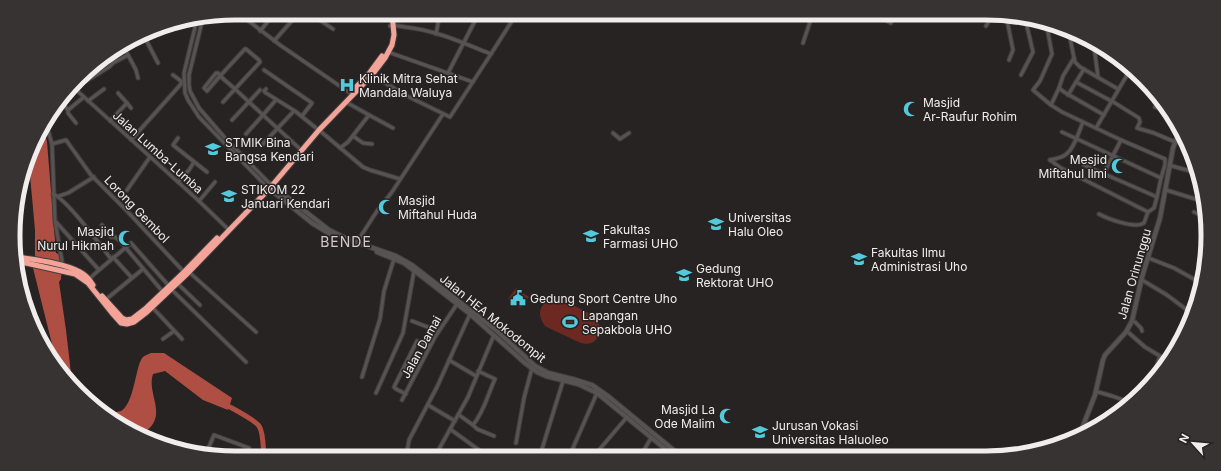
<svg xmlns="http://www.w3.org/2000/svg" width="1221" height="471" font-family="Inter,sans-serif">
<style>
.green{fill:#6d2921}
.water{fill:#af4f44}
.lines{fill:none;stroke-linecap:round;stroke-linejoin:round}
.river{stroke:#af4f44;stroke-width:5}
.street-casing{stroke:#413e3d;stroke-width:5}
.secondary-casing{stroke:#413e3d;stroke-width:6}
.highway-casing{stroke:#413e3d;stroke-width:7}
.street{stroke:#585353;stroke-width:3}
.secondary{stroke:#585353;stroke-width:4}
.highway{stroke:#f3a397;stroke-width:5}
.labels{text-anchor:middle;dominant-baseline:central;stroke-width:3;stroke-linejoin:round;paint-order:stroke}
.poi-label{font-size:12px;fill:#f0edec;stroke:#272322;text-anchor:start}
.street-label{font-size:12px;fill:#f0edec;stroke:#272322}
.quarter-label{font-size:14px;letter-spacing:1px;fill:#d2cccb;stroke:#272322}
.rim{fill:none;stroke:#f0edec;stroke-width:5}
</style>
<rect width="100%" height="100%" fill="#272322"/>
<g class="green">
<path d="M 516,288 L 529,297 L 520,308 L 508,299 Z"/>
<path d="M 555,297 L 560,298 L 594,316 L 601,328 C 596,350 583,345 568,337 C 560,333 552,330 545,326 C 537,314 539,308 549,298 Z"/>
</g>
<g class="water">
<path d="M 43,124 L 47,142 L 56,253 L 59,254 L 59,259 L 62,262 L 61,279 L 59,282 L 66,330 L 72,382 L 55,364 L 55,356 L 33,268 L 35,256 L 35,230 L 29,164 Z"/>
<path d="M 151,353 L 164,353 L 232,398 L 228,410 L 203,400 L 165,371 L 153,374 C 146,394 170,417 143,433 L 100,412 C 105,411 116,413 121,411 C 132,405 135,377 139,365 C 140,362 141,359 143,357 C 145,355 149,354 151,353 Z"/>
</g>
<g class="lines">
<g class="river">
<path d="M 374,13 L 385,17"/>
<path d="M 223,403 C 231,408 254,419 259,426 C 264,433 263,450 264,458"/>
</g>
<defs>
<g id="street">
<path d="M 238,13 L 280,45 L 350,93"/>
<path d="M 309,13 L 333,29"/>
<path d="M 870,13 L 891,23"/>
<path d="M 1003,15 L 1012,20 L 1026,18"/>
<path d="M 971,16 L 972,13"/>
<path d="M 203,18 L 189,75 L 189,85 L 190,91 L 199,108 L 225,138 L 269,183"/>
<path d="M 197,19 L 184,73 L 185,93 L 188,100 L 199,117 L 266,186"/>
<path d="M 1008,19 L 1008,25 L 1013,50 L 1009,60"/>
<path d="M 247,20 L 252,13"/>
<path d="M 1046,22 L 1052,54 L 1040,81 L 1033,90 L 1051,105 L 1062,112 L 1121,140 L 1165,159 L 1165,165 L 1161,178 L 1157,197"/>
<path d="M 390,26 C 395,25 400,26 405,27 C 435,30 463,43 491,54 L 517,13"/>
<path d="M 986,26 L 993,14"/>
<path d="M 160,27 L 165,26 L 170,27"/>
<path d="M 260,31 L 275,13"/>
<path d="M 1069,33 L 1074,58 L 1063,76 L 1059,88 L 1064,92 L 1104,115"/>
<path d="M 436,34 L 440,13"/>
<path d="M 144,36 L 158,63"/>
<path d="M 274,41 L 297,15 L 300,13"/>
<path d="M 803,43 L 813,13"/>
<path d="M 1094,46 L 1098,77"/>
<path d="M 245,49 L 246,49 L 259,60 L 260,62 L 235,89 L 220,76 Z"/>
<path d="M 388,52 L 473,82"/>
<path d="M 128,55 L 136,70 L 138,78"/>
<path d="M 1074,58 L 1075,62 L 1080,67 L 1118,89"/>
<path d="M 264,70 L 312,103 L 302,116"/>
<path d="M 101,72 L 109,67 L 113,63 L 128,55 L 124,48"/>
<path d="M 216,73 L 218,73 L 220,76 L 207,91 L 204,88 Z"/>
<path d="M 448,73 L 478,15 L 483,15 L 488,18"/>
<path d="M 372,75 L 405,95 L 450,117 L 491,54"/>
<path d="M 1021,75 L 1033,52 L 1025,18"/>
<path d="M 1076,82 L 1115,103 L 1139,118 L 1140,122 L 1137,128 L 1154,133 L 1175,142"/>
<path d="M 73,87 L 199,201 L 229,230"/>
<path d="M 74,88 L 101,72 L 97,63"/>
<path d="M 266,89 L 264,91 L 266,93 L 295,111 L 316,128"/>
<path d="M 1068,95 L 1084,69"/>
<path d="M 88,101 L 104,89"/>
<path d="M 275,101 L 263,115 L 299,148"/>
<path d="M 61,102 L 68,110 L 84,97"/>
<path d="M 223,102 L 235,89 L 263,115 L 246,134"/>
<path d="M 127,103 L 131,108"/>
<path d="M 1051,105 L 1059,88"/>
<path d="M 1155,107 L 1166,111"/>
<path d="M 68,110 L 68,113 L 76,123"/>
<path d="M 369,115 L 393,128"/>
<path d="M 232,120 L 260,90"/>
<path d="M 110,121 L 127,103 L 118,93"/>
<path d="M 46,123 L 52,144 L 55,221 L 62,261"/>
<path d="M 1096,128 L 1130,70"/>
<path d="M 319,130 L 363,167 L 370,170 L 400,179"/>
<path d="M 1062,132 L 1161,178"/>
<path d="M 613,133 L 620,139 L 629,133"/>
<path d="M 353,136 L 363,143 L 372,144"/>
<path d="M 178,138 L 173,145 L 207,172"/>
<path d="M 131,140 L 181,84 L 181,81 L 173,75"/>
<path d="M 52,144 L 66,140 L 91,175 L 126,210 L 184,272"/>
<path d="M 262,145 L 293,112"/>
<path d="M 340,148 L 348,142 L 369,115 L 346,102"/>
<path d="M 1050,160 L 1061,168 L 1148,212 L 1154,208 L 1157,197 L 1084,165"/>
<path d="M 1050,160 C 1055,159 1061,158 1065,155 C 1074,150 1079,131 1083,122"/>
<path d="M 1172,166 L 1194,172"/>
<path d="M 27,171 L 27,178"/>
<path d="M 1104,173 L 1121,140"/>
<path d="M 178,182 L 189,170 L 194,162"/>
<path d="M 127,190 L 150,157"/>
<path d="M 1166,190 L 1205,202"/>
<path d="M 53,194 C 67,199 101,246 111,259"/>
<path d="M 59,196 L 68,193 L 94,177"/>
<path d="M 199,201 L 215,182"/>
<path d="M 1194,212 L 1203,216 L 1206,213"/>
<path d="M 15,214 L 19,216 C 20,226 19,236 16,245"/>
<path d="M 1099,214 C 1108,219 1135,229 1144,223 L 1148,212"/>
<path d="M 56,222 L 99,270"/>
<path d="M 102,225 L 111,237 L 115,237 L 120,241 L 163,292"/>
<path d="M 357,242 L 377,211 L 392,192 L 443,114"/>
<path d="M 113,257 L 132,278"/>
<path d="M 1151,259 L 1174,268 L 1201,283"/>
<path d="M 189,272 L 256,332"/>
<path d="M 89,279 L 99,270 L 131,243 L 169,286"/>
<path d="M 1142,280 L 1167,295 L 1191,313"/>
<path d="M 177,283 L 200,305"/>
<path d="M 171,289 L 246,362"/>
<path d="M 104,301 L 143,269"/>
<path d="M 152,307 L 182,339"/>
<path d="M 412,321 L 438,331"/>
<path d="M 1135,322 L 1141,328 L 1142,331"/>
<path d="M 1129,333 L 1145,347 L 1160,356 L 1157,365 L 1160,371"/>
<path d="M 163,339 L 174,331"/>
<path d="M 449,360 L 476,376"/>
<path d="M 362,377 L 380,319 L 384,291 L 394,259"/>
<path d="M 1098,392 L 1112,396 L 1132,403"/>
<path d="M 376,393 L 403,333 L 414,271"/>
<path d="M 406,394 L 396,389 L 394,387 L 417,341 L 430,346"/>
<path d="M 402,400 L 435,337 L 457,304"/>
<path d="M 428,405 L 455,421"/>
<path d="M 459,415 L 473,425 C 484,412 488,394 495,379 L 478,371"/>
<path d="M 473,425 L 477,429 L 494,436"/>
<path d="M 450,429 L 479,450"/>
<path d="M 516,443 L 524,398 L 532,368"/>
<path d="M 542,449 L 563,381"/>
<path d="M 438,451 L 446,457"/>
<path d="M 207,452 L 217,456"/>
<path d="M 206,454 L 214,435 L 249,448"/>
<path d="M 569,457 L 597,393"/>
<path d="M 593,457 L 627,417"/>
<path d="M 640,457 L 651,438"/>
<path d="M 406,458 L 409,440 L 437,387 L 470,314"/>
<path d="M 434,458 L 468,397 L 494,335"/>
</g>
<g id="secondary">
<path d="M 269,183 L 329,230 L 347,239 L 396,256 L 412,265 L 497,331 L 535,366 L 548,373 L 576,380 L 592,385 L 609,397 L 682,457"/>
<path d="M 266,186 L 312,223 L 330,234"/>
<path d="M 377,252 L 404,263 L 424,278 L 470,314 L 525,363 L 537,372 L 546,376 L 578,384 L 597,393 L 675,457"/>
<path d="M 1080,436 L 1083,426 L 1095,395 L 1103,360 L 1105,355 L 1126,332 L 1132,321 L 1142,277 L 1160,218 L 1173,148 L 1180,130"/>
</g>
<g id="highway">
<path d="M 352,91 L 368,75 L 382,56"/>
<path d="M 17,257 C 35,260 64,263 80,272 C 86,275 90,280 93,285"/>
<path d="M 17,261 L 75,274 L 88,283 L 112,313 L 121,323 L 127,324 L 134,322 L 147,312 L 186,275 L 269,189 L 319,130 L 372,75 L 385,58 L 392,45 L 394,35 L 392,13"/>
<path d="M 102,296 L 122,318 L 126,320 L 132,319 L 145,309 L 184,272 L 217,238"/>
</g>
</defs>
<use href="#street" class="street-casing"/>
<use href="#secondary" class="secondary-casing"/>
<use href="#highway" class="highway-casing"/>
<use href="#street" class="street"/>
<use href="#secondary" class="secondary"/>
<use href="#highway" class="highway"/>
</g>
<defs>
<symbol id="hospital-bare" viewBox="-9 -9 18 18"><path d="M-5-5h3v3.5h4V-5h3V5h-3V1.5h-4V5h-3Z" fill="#53cadc" stroke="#272322" stroke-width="2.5" paint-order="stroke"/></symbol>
<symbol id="mosque-bare" viewBox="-9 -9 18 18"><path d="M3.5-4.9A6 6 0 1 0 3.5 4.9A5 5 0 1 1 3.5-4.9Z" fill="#53cadc" stroke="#272322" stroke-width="2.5" paint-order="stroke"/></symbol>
<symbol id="university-bare" viewBox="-9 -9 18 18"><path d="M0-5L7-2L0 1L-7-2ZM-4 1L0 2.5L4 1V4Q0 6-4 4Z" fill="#53cadc" stroke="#272322" stroke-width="2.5" paint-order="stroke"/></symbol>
<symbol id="civic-bare" viewBox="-9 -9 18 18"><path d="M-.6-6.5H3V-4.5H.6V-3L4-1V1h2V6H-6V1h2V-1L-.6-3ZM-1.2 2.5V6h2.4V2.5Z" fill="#53cadc" stroke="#272322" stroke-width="2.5" paint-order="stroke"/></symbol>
<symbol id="stadium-bare" viewBox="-9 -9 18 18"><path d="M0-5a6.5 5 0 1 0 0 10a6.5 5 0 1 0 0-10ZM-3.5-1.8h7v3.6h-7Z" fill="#53cadc" stroke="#272322" stroke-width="2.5" paint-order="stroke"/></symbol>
</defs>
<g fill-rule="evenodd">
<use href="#hospital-bare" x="336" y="74" width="22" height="22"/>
<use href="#mosque-bare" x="900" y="98" width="22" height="22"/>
<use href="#university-bare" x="202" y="138" width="22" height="22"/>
<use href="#mosque-bare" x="1108" y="155" width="22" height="22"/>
<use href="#university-bare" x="218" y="185" width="22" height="22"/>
<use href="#mosque-bare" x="375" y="196" width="22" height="22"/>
<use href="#university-bare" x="705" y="213" width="22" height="22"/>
<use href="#university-bare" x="580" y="225" width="22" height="22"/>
<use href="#mosque-bare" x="115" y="227" width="22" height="22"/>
<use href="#university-bare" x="848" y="248" width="22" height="22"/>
<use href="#university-bare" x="673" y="264" width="22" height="22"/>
<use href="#civic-bare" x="507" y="287" width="22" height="22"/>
<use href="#stadium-bare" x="559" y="311" width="22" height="22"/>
<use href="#mosque-bare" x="716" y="405" width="22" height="22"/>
<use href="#university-bare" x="749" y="421" width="22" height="22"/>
</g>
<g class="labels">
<g class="poi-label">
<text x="359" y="78">Klinik Mitra Sehat<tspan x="359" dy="14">Mandala Waluya</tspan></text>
<text x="923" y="102">Masjid<tspan x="923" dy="14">Ar-Raufur Rohim</tspan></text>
<text x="225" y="142">STMIK Bina<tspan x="225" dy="14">Bangsa Kendari</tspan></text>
<text x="1107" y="159" text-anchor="end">Mesjid<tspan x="1107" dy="14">Miftahul Ilmi</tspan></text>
<text x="241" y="189">STIKOM 22<tspan x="241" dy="14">Januari Kendari</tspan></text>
<text x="398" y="200">Masjid<tspan x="398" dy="14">Miftahul Huda</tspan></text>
<text x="728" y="217">Universitas<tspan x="728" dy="14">Halu Oleo</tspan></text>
<text x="603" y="229">Fakultas<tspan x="603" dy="14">Farmasi UHO</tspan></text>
<text x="114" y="231" text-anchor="end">Masjid<tspan x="114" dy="14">Nurul Hikmah</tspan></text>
<text x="871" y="252">Fakultas Ilmu<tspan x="871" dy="14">Administrasi Uho</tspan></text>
<text x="696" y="268">Gedung<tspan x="696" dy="14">Rektorat UHO</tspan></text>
<text x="530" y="298">Gedung Sport Centre Uho</text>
<text x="582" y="315">Lapangan<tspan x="582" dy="14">Sepakbola UHO</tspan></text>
<text x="715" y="409" text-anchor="end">Masjid La<tspan x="715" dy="14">Ode Malim</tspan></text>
<text x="772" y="425">Jurusan Vokasi<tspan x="772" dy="14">Universitas Haluoleo</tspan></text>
</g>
<g class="street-label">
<text transform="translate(158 152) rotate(42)">Jalan Lumba-Lumba</text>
<text transform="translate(137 209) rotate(46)">Lorong Gembol</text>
<text transform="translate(1134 274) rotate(-74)">Jalan Orinunggu</text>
<text transform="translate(493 318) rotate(39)">Jalan HEA Mokodompit</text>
<text transform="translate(421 347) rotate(-61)">Jalan Damai</text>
</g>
<g class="quarter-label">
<text x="346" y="241">BENDE</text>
</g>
</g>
<path d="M0 0H1221V471H0ZM235 20H986A215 215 0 0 1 1201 235V236A215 215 0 0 1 986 451H235A215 215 0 0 1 20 236V235A215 215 0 0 1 235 20Z" fill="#373332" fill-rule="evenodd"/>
<path class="rim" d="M235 20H986A215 215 0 0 1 1201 235V236A215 215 0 0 1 986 451H235A215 215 0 0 1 20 236V235A215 215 0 0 1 235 20Z"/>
<g transform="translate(1193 443) rotate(297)" stroke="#272322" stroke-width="3" paint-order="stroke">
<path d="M0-3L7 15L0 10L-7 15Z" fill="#f0edec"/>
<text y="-6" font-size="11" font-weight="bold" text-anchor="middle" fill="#f0edec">N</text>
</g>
</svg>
